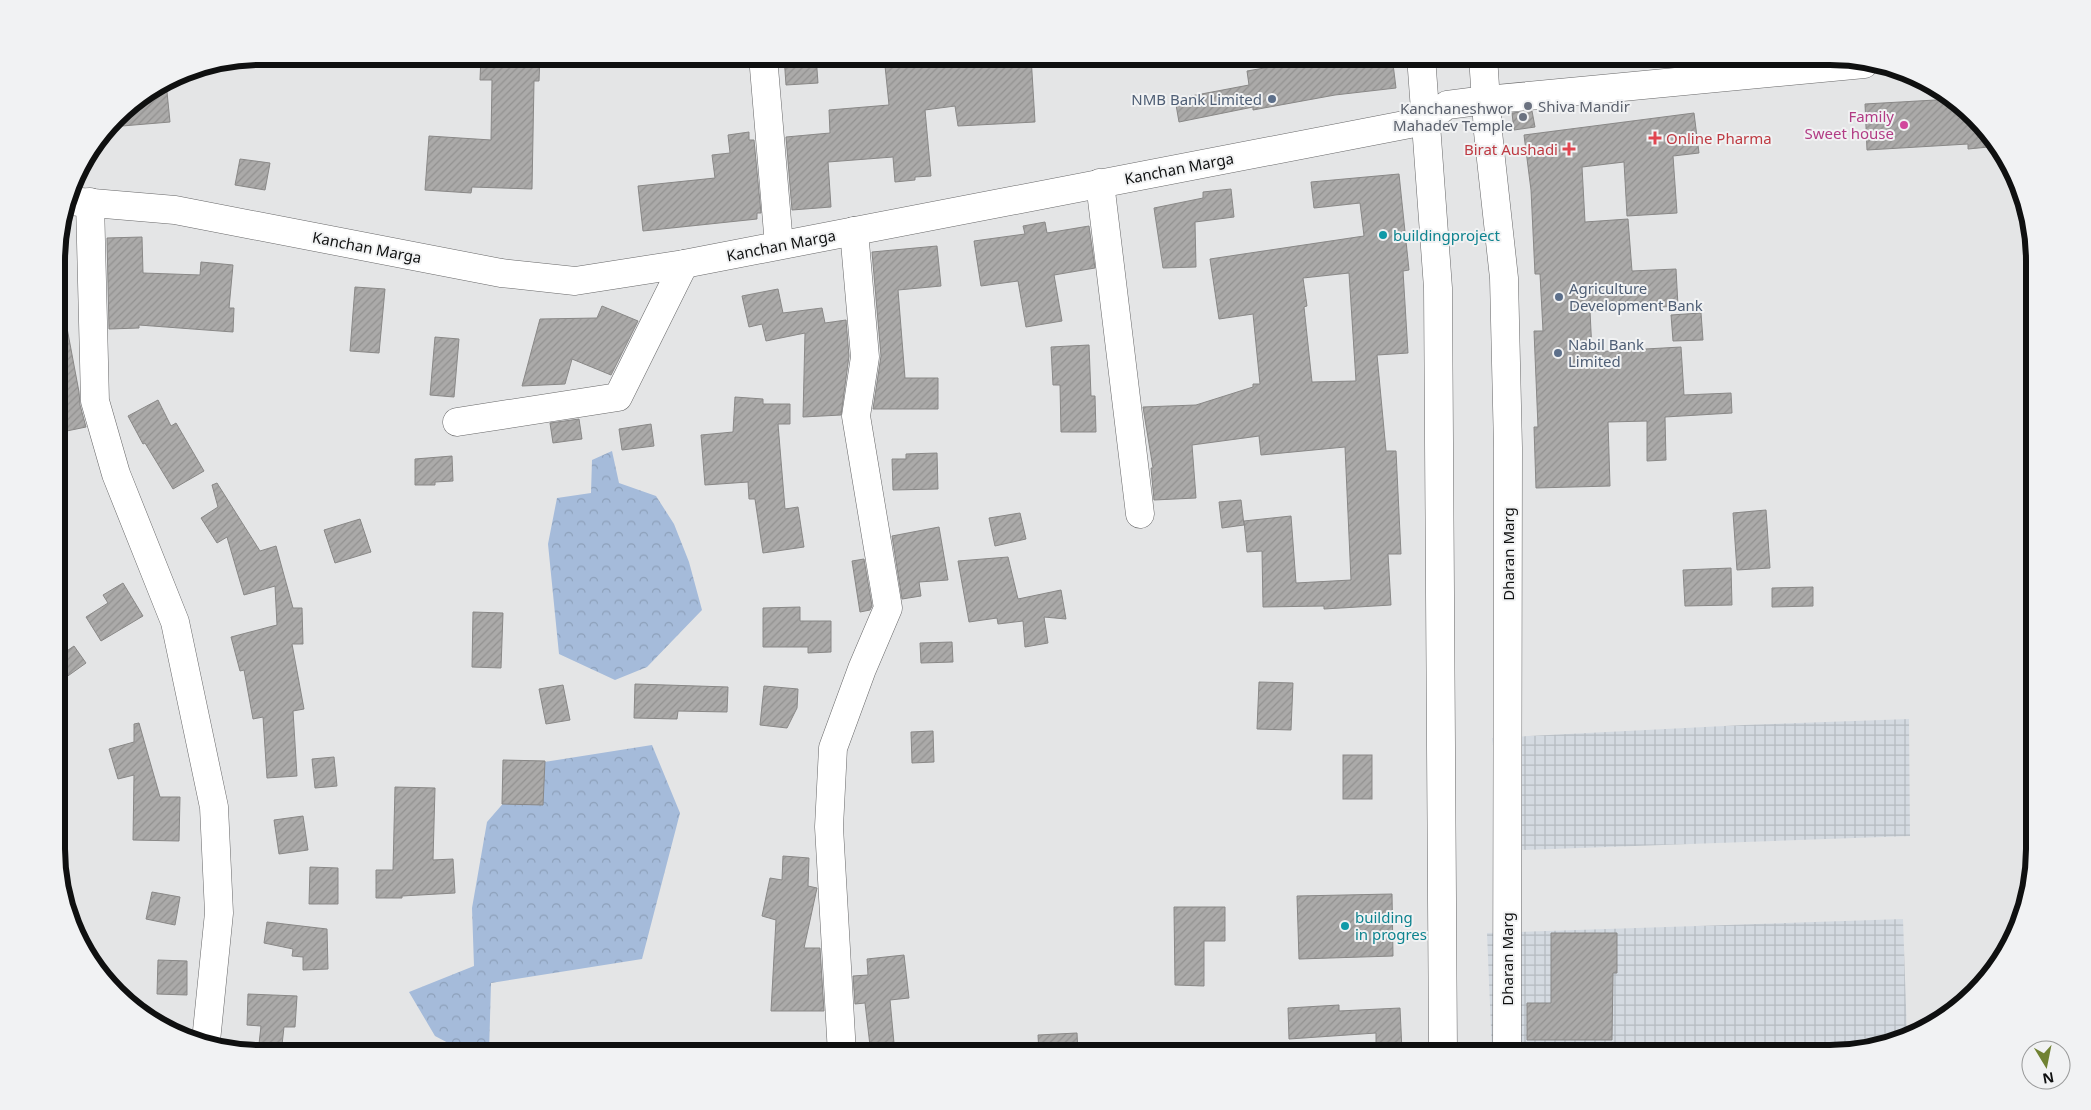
<svg xmlns="http://www.w3.org/2000/svg" width="2091" height="1110" font-family="'Noto Sans',sans-serif">
<style>
.industrial{fill:url(#industrial-grid)}
.forest{fill:url(#forest-crowns)}
.building{fill:url(#building-hatch);stroke:#898887;fill-rule:evenodd}
.lines{fill:none;stroke-linecap:round;stroke-linejoin:round}
.minor-casing{stroke:#676768;stroke-width:29}
.major-casing{stroke:#676768;stroke-width:29}
.minor{stroke:#fff;stroke-width:28}
.major{stroke:#fff;stroke-width:28}
.service-dot{fill:#5c6f8a;stroke:#f1f2f3;stroke-width:2}
.worship-dot{fill:#6b7280;stroke:#f1f2f3;stroke-width:2}
.hotel-dot{fill:#d1479c;stroke:#f1f2f3;stroke-width:2}
.health-dot{fill:#e0444e;stroke:#f1f2f3;stroke-width:2}
.culture-dot{fill:#0f9aa8;stroke:#f1f2f3;stroke-width:2}
.labels{text-anchor:middle;dominant-baseline:central;stroke-width:4;stroke-linejoin:round;paint-order:stroke}
.service-label{font-size:15px;fill:#4e5e75;stroke:#f1f2f3;text-anchor:start}
.worship-label{font-size:15px;fill:#5b616d;stroke:#f1f2f3;text-anchor:start}
.hotel-label{font-size:15px;fill:#b23c85;stroke:#f1f2f3;text-anchor:end}
.health-label{font-size:15px;fill:#be3a42;stroke:#f1f2f3;text-anchor:start}
.street-label{font-size:15px;fill:#0f1010;stroke:#f1f2f3}
.culture-label{font-size:15px;fill:#0d838f;stroke:#f1f2f3;text-anchor:start}
.rim{fill:none;stroke:#0f1010;stroke-width:6}
</style>
<defs>
<pattern id="industrial-grid" width="8" height="8" patternUnits="userSpaceOnUse" patternTransform="scale(1.25)"><rect width="8" height="8" fill="#d4dae1"/><path d="M0 4h8M4 0v8" fill="none" stroke="#b5bac0"/></pattern>
<pattern id="forest-crowns" width="20" height="18" patternUnits="userSpaceOnUse" patternTransform="scale(1.25)"><rect width="20" height="18" fill="#a5bbda"/><path d="M2 6a3 3 0 1 1 6 0M12 15a3 3 0 1 1 6 0" fill="none" stroke="#8da0ba"/></pattern>
<pattern id="building-hatch" width="6" height="6" patternUnits="userSpaceOnUse" patternTransform="scale(1.25)"><rect width="6" height="6" fill="#abaaa9"/><path d="M-1 1l2-2M0 6l6-6M5 7l2-2" fill="none" stroke="#929190"/></pattern>
</defs>
<rect width="100%" height="100%" fill="#e4e5e6"/>
<g class="industrial">
<path d="M 1909,719 L 1910,836 L 1522,850 L 1505,838 L 1492,738 L 1744,725 Z"/>
<path d="M 1903,919 L 1907,1037 L 1896,1043 L 1843,1053 L 1492,1053 L 1487,933 Z"/>
</g>
<g class="forest">
<path d="M 612,451 L 619,483 L 656,496 L 674,524 L 689,562 L 702,610 L 647,667 L 615,680 L 559,654 L 548,544 L 557,498 L 591,493 L 592,460 Z"/>
<path d="M 652,745 L 680,813 L 642,959 L 491,983 L 489,1054 L 469,1054 L 435,1036 L 409,992 L 474,966 L 472,908 L 487,822 L 538,763 Z"/>
</g>
<g class="building">
<path d="M 481,56 L 540,56 L 539,81 L 534,81 L 532,189 L 472,187 L 471,193 L 425,190 L 429,136 L 491,140 L 492,80 L 480,80 Z"/>
<path d="M 784,56 L 816,56 L 818,83 L 786,85 Z"/>
<path d="M 884,56 L 1031,56 L 1035,122 L 958,126 L 955,106 L 925,110 L 931,176 L 915,177 L 915,180 L 895,182 L 893,157 L 828,162 L 831,207 L 792,210 L 786,137 L 830,133 L 829,110 L 889,105 Z"/>
<path d="M 1333,56 L 1392,56 L 1396,88 L 1335,95 L 1253,110 L 1253,107 L 1179,122 L 1175,99 L 1249,85 L 1247,71 Z"/>
<path d="M 166,82 L 170,122 L 110,127 L 126,107 Z"/>
<path d="M 1953,99 L 1965,107 L 1999,146 L 1968,149 L 1968,144 L 1867,150 L 1865,104 Z"/>
<path d="M 1532,111 L 1535,127 L 1514,130 L 1512,113 Z"/>
<path d="M 1694,113 L 1699,153 L 1673,156 L 1677,213 L 1627,216 L 1624,162 L 1582,167 L 1585,222 L 1628,219 L 1632,271 L 1676,269 L 1678,306 L 1590,311 L 1592,352 L 1681,347 L 1684,395 L 1731,393 L 1732,413 L 1665,417 L 1666,460 L 1647,461 L 1647,421 L 1608,422 L 1610,486 L 1536,488 L 1534,427 L 1538,427 L 1534,331 L 1543,331 L 1540,274 L 1535,274 L 1531,190 L 1524,135 Z"/>
<path d="M 749,132 L 749,140 L 754,140 L 761,213 L 757,213 L 757,219 L 643,231 L 638,186 L 715,178 L 712,155 L 730,153 L 728,135 Z"/>
<path d="M 240,159 L 270,163 L 265,190 L 235,185 Z"/>
<path d="M 1399,174 L 1409,270 L 1403,271 L 1408,353 L 1377,355 L 1386,451 L 1396,451 L 1401,554 L 1388,554 L 1391,605 L 1324,609 L 1324,606 L 1263,607 L 1262,551 L 1247,552 L 1244,521 L 1291,516 L 1296,583 L 1351,580 L 1345,447 L 1261,455 L 1259,436 L 1192,445 L 1196,498 L 1154,500 L 1151,468 L 1153,468 L 1143,407 L 1196,405 L 1253,387 L 1253,384 L 1260,384 L 1253,314 L 1219,319 L 1210,259 L 1364,236 L 1360,203 L 1314,208 L 1311,182 ZM 1349,273 L 1356,381 L 1312,382 L 1304,307 L 1307,306 L 1303,278 Z"/>
<path d="M 1231,189 L 1234,217 L 1195,222 L 1196,267 L 1163,268 L 1154,208 L 1203,198 L 1203,192 Z"/>
<path d="M 1045,222 L 1047,233 L 1089,226 L 1095,268 L 1054,275 L 1062,321 L 1026,327 L 1018,281 L 981,286 L 974,241 L 1025,234 L 1023,226 Z"/>
<path d="M 142,237 L 143,273 L 200,275 L 201,262 L 233,265 L 229,308 L 234,308 L 233,332 L 139,325 L 139,328 L 109,329 L 107,238 Z"/>
<path d="M 937,246 L 941,286 L 898,290 L 905,378 L 938,378 L 938,409 L 873,409 L 881,356 L 872,252 Z"/>
<path d="M 355,287 L 385,289 L 379,353 L 350,351 Z"/>
<path d="M 778,289 L 783,313 L 822,308 L 825,323 L 846,320 L 849,356 L 841,415 L 803,417 L 805,333 L 766,341 L 762,324 L 749,327 L 742,296 Z"/>
<path d="M 602,306 L 638,321 L 611,375 L 572,359 L 565,384 L 522,386 L 540,319 L 597,318 Z"/>
<path d="M 1701,313 L 1703,340 L 1673,341 L 1671,315 Z"/>
<path d="M 67,328 L 79,392 L 80,405 L 86,427 L 57,433 L 57,329 Z"/>
<path d="M 435,337 L 459,339 L 454,397 L 430,395 Z"/>
<path d="M 1089,345 L 1091,396 L 1095,396 L 1096,432 L 1061,432 L 1060,385 L 1053,385 L 1051,347 Z"/>
<path d="M 735,397 L 763,399 L 763,404 L 790,404 L 790,424 L 778,424 L 785,509 L 798,507 L 804,547 L 763,553 L 755,499 L 749,499 L 748,482 L 705,485 L 701,435 L 733,432 Z"/>
<path d="M 158,400 L 171,426 L 176,423 L 204,471 L 173,489 L 145,443 L 143,444 L 128,416 Z"/>
<path d="M 579,419 L 582,439 L 553,443 L 550,423 Z"/>
<path d="M 651,424 L 654,446 L 622,450 L 619,429 Z"/>
<path d="M 937,453 L 938,489 L 893,490 L 892,459 L 906,459 L 906,454 Z"/>
<path d="M 452,456 L 453,481 L 435,482 L 435,485 L 415,485 L 415,459 Z"/>
<path d="M 217,483 L 260,551 L 276,546 L 293,608 L 302,608 L 303,644 L 292,644 L 304,709 L 293,711 L 297,776 L 267,778 L 263,717 L 253,719 L 244,670 L 240,671 L 231,637 L 277,625 L 275,586 L 244,595 L 227,537 L 217,543 L 201,518 L 218,507 L 212,485 Z"/>
<path d="M 1241,500 L 1244,525 L 1222,528 L 1219,502 Z"/>
<path d="M 1766,510 L 1770,568 L 1737,570 L 1733,513 Z"/>
<path d="M 1020,513 L 1026,539 L 995,546 L 989,518 Z"/>
<path d="M 360,519 L 371,552 L 335,563 L 324,530 Z"/>
<path d="M 939,527 L 948,580 L 919,582 L 921,596 L 902,599 L 892,536 Z"/>
<path d="M 1008,557 L 1018,599 L 1061,590 L 1066,619 L 1044,617 L 1048,643 L 1025,647 L 1023,621 L 998,624 L 997,618 L 969,622 L 958,561 Z"/>
<path d="M 864,559 L 872,606 L 870,610 L 860,612 L 852,561 Z"/>
<path d="M 1731,568 L 1732,605 L 1685,606 L 1683,570 Z"/>
<path d="M 123,583 L 143,616 L 101,641 L 86,617 L 108,603 L 103,595 Z"/>
<path d="M 1813,587 L 1813,606 L 1772,607 L 1772,588 Z"/>
<path d="M 800,607 L 800,621 L 831,621 L 831,652 L 808,653 L 808,647 L 763,647 L 763,608 Z"/>
<path d="M 473,612 L 503,613 L 501,668 L 472,667 Z"/>
<path d="M 952,642 L 953,662 L 921,663 L 920,643 Z"/>
<path d="M 74,646 L 86,663 L 58,683 L 58,657 Z"/>
<path d="M 1259,682 L 1293,683 L 1291,730 L 1257,729 Z"/>
<path d="M 635,684 L 728,687 L 727,712 L 678,711 L 677,719 L 634,718 Z"/>
<path d="M 563,685 L 570,720 L 546,724 L 539,689 Z"/>
<path d="M 764,686 L 798,689 L 797,708 L 787,728 L 760,725 Z"/>
<path d="M 139,723 L 160,797 L 180,797 L 179,841 L 133,840 L 134,775 L 118,779 L 109,749 L 134,742 L 134,724 Z"/>
<path d="M 933,731 L 934,762 L 912,763 L 911,732 Z"/>
<rect x="1343" y="755" width="29" height="44"/>
<path d="M 334,757 L 337,786 L 315,788 L 312,759 Z"/>
<path d="M 503,760 L 545,761 L 543,805 L 502,804 Z"/>
<path d="M 395,787 L 435,788 L 433,860 L 453,859 L 455,893 L 402,896 L 402,898 L 376,898 L 376,870 L 393,870 Z"/>
<path d="M 303,816 L 308,850 L 279,854 L 274,820 Z"/>
<path d="M 783,856 L 809,858 L 808,886 L 817,888 L 804,948 L 820,948 L 824,1011 L 771,1011 L 776,920 L 762,916 L 770,878 L 782,880 Z"/>
<path d="M 310,867 L 338,868 L 338,904 L 309,904 Z"/>
<path d="M 152,892 L 180,897 L 175,925 L 146,919 Z"/>
<path d="M 1392,894 L 1393,956 L 1299,959 L 1297,896 Z"/>
<path d="M 1174,907 L 1225,907 L 1225,941 L 1204,941 L 1204,986 L 1175,985 Z"/>
<path d="M 267,922 L 327,929 L 328,969 L 303,970 L 303,957 L 292,956 L 293,949 L 264,943 Z"/>
<path d="M 1551,933 L 1617,933 L 1617,973 L 1613,973 L 1612,1040 L 1527,1040 L 1527,1003 L 1551,1003 Z"/>
<path d="M 904,955 L 909,998 L 890,1000 L 895,1054 L 871,1054 L 865,1003 L 855,1004 L 853,976 L 868,975 L 867,959 Z"/>
<path d="M 158,960 L 187,961 L 187,995 L 157,994 Z"/>
<path d="M 248,994 L 297,996 L 295,1027 L 284,1027 L 281,1054 L 258,1053 L 261,1026 L 247,1025 Z"/>
<path d="M 1339,1005 L 1339,1011 L 1400,1008 L 1402,1051 L 1376,1052 L 1376,1033 L 1289,1039 L 1288,1008 Z"/>
<path d="M 1077,1033 L 1078,1054 L 1039,1054 L 1038,1035 Z"/>
</g>
<g class="lines">
<defs>
<g id="minor">
<path d="M 763,56 L 779,245"/>
<path d="M 1486,100 L 1864,64"/>
<path d="M 1100,183 L 1140,514"/>
<path d="M 90,202 L 95,401 L 116,474 L 175,622 L 214,807 L 219,913 L 206,1041"/>
<path d="M 457,422 L 618,397 L 684,264"/>
<path d="M 842,1054 L 829,827 L 833,748 L 862,669 L 888,608 L 856,416 L 865,357 L 854,231"/>
</g>
<g id="major">
<path d="M 1421,56 L 1438,288 L 1443,1053"/>
<path d="M 1483,56 L 1488,132 L 1504,278 L 1508,448 L 1507,1053"/>
<path d="M 69,201 L 175,210 L 501,273 L 575,281 L 684,264 L 1425,121 L 1447,105 L 1486,100"/>
</g>
</defs>
<use href="#minor" class="minor-casing"/>
<use href="#major" class="major-casing"/>
<use href="#minor" class="minor"/>
<use href="#major" class="major"/>
</g>
<g class="service-dot">
<circle cx="1272" cy="99" r="5"/>
<circle cx="1559" cy="297" r="5"/>
<circle cx="1558" cy="353" r="5"/>
</g>
<g class="worship-dot">
<circle cx="1528" cy="106" r="5"/>
<circle cx="1523" cy="117" r="5"/>
</g>
<circle class="hotel-dot" cx="1904" cy="125" r="5"/>
<g class="health-dot">
<path d="M1652.5 130.5h5v5h5v5h-5v5h-5v-5h-5v-5h5z"/>
<path d="M1566.5 141.5h5v5h5v5h-5v5h-5v-5h-5v-5h5z"/>
</g>
<g class="culture-dot">
<circle cx="1383" cy="235" r="5"/>
<circle cx="1345" cy="926" r="5"/>
</g>
<g class="labels">
<g class="service-label">
<text x="1262" y="99" text-anchor="end">NMB Bank Limited</text>
<text x="1569" y="288">Agriculture<tspan x="1569" dy="17">Development Bank</tspan></text>
<text x="1568" y="344">Nabil Bank<tspan x="1568" dy="17">Limited</tspan></text>
</g>
<g class="worship-label">
<text x="1538" y="106">Shiva Mandir</text>
<text x="1513" y="108" text-anchor="end">Kanchaneshwor<tspan x="1513" dy="17">Mahadev Temple</tspan></text>
</g>
<g class="hotel-label">
<text x="1894" y="116">Family<tspan x="1894" dy="17">Sweet house</tspan></text>
</g>
<g class="health-label">
<text x="1666" y="138">Online Pharma</text>
<text x="1558" y="149" text-anchor="end">Birat Aushadi</text>
</g>
<g class="street-label">
<text transform="translate(1179 168) rotate(-11)">Kanchan Marga</text>
<text transform="translate(781 245) rotate(-11)">Kanchan Marga</text>
<text transform="translate(367 247) rotate(11)">Kanchan Marga</text>
<text transform="translate(1508 554) rotate(-90)">Dharan Marg</text>
<text transform="translate(1507 959) rotate(-90)">Dharan Marg</text>
</g>
<g class="culture-label">
<text x="1393" y="235">buildingproject</text>
<text x="1355" y="917">building<tspan x="1355" dy="17">in progres</tspan></text>
</g>
</g>
<path d="M0 0H2091V1110H0ZM261 65H1830A196 196 0 0 1 2026 261V849A196 196 0 0 1 1830 1045H261A196 196 0 0 1 65 849V261A196 196 0 0 1 261 65Z" fill="#f1f2f3" fill-rule="evenodd"/>
<path class="rim" d="M261 65H1830A196 196 0 0 1 2026 261V849A196 196 0 0 1 1830 1045H261A196 196 0 0 1 65 849V261A196 196 0 0 1 261 65Z"/>
<g transform="translate(2046 1065) rotate(170)"><circle r="24" fill="#f1f2f3" stroke="#979898"/>
<path d="M0-4L9 19L0 12L-9 19Z" fill="#708232"/>
<text y="-8" font-size="14" font-weight="bold" text-anchor="middle" fill="#0f1010">N</text>
</g>
</svg>
